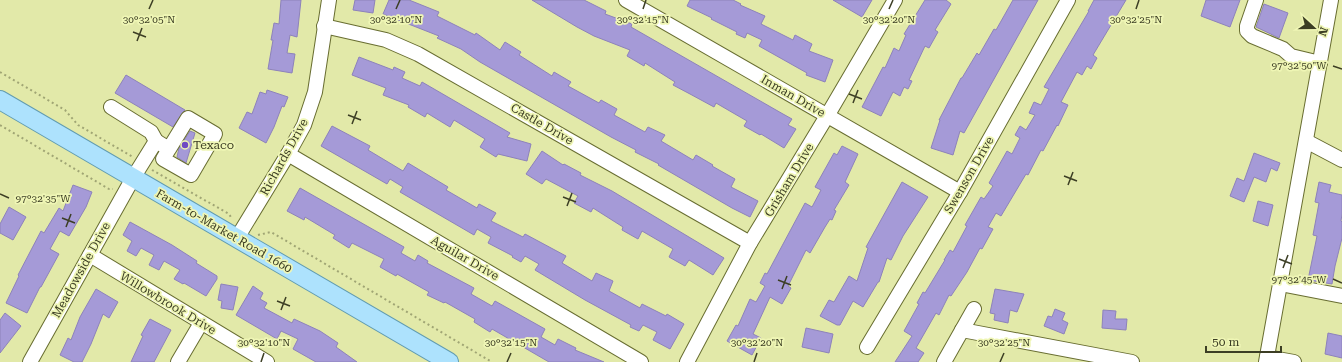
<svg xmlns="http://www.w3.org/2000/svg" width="1342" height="362" font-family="'Roboto Serif',serif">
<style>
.building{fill:#a59ad7;stroke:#8d82ba}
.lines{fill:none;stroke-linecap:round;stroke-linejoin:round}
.minor-casing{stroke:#686d31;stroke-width:16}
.major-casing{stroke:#629cb0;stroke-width:20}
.path{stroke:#a0a574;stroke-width:2;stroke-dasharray:2 3;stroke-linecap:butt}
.minor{stroke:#fff;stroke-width:14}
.major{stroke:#ade2fd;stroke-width:18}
.ticks{fill:none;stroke:#3c3e24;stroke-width:1.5}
.poi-dot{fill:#6f4ac3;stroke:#eff6b5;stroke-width:1.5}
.labels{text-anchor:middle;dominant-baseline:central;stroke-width:3.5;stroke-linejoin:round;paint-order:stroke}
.street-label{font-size:12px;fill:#3c3e24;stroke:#eff6b5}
.poi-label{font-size:12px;fill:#3c3e24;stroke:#eff6b5;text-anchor:start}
.ticks-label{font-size:10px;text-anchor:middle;fill:#3c3e24;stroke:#eff6b5;stroke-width:3.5;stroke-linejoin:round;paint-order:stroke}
</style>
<rect width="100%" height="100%" fill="#e2e9a9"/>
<g class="building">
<path d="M 281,0 L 301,0 L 297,37 L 290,35 L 287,53 L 295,54 L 292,73 L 268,69 L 273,40 L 271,40 L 274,23 L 279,24 Z"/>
<path d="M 355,0 L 375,0 L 373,13 L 353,10 Z"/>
<path d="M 389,0 L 409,0 L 439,12 L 437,16 L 475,35 L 476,33 L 500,50 L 505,42 L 521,52 L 519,55 L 552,76 L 554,72 L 571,82 L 568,86 L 599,103 L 601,100 L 617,109 L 614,115 L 645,132 L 648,127 L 665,135 L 661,141 L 693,160 L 696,155 L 713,165 L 712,166 L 735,179 L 731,187 L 758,201 L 750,217 L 732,208 L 658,165 L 659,164 L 635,152 L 636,150 L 611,137 L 480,62 L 461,49 L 437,38 L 439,36 L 383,14 Z"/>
<path d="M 532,0 L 584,0 L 606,11 L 605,14 L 632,24 L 631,27 L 783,114 L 792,119 L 788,125 L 796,129 L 784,148 L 761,134 L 760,135 L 744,126 L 747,121 L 716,103 L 714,107 L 690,94 L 673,85 L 675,82 L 645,63 L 644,66 L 627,56 L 630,50 L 594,36 L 577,27 Z"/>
<path d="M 690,0 L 733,0 L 741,4 L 740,5 L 765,16 L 761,24 L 793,40 L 795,35 L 812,44 L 809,51 L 833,60 L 825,82 L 806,75 L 807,73 L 759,46 L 762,40 L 747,33 L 745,38 L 736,34 L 737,32 L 711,19 L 712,18 L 687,6 Z"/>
<path d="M 833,0 L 872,0 L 862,17 Z"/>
<path d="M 925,0 L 946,0 L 951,4 L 935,30 L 938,32 L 929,48 L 925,46 L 909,80 L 912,81 L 908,89 L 904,87 L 900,96 L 893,92 L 881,116 L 862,107 L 883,67 L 885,68 L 894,48 L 899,51 L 906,35 L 904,34 Z"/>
<path d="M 1013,0 L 1038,0 L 964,133 L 960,131 L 953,155 L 931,148 L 940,120 L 939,120 L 961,78 L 962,78 L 977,53 L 979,55 L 994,29 L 996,30 Z"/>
<path d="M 1094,0 L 1126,0 L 1093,55 L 1097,58 L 1091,69 L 1087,66 L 1082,75 L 1077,72 L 1061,102 L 1068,105 L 1058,126 L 1057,125 L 1043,151 L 1041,150 L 1028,175 L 1026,174 L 1001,216 L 996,213 L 988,227 L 993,229 L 982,249 L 980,248 L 967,272 L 951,296 L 949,295 L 939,315 L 936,313 L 916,348 L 924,353 L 918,362 L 895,362 L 912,336 L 904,331 L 919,304 L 917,303 L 923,292 L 925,293 L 945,260 L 944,260 L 950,250 L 953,252 L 967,226 L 965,225 L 981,197 L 984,199 L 993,186 L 989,183 L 1007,151 L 1012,154 L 1020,138 L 1015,135 L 1020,126 L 1026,130 L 1035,115 L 1029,113 L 1034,102 L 1041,105 L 1049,89 L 1044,87 L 1089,11 L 1088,11 Z"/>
<path d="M 1206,0 L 1240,0 L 1230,27 L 1201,16 Z"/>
<path d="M 1264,4 L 1288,13 L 1279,38 L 1256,27 Z"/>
<path d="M 359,57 L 393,70 L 394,67 L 405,72 L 402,78 L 420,86 L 422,82 L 510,133 L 507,137 L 531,144 L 527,161 L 498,154 L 496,157 L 480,147 L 485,139 L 454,120 L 450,127 L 427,113 L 425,117 L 408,107 L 409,105 L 383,95 L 386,88 L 352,75 Z"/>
<path d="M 126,75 L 185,110 L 173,127 L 115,93 Z"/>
<path d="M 267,90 L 288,97 L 284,107 L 282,106 L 274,127 L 266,143 L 239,128 L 247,112 L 252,114 L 260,92 L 266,94 Z"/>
<path d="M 332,126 L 370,146 L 368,150 L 403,171 L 408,163 L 448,187 L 446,190 L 477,208 L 479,204 L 496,213 L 491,221 L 523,237 L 525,234 L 566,256 L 562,263 L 592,281 L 596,273 L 613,281 L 609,291 L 640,308 L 642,304 L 666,316 L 667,314 L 684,324 L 670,349 L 653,340 L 657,332 L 643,325 L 639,331 L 630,327 L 631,325 L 585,300 L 535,270 L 539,264 L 525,256 L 521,262 L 512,257 L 513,256 L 488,243 L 491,237 L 477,229 L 474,235 L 400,192 L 403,187 L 390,179 L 387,184 L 321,146 Z"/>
<path d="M 190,131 L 195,133 L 186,163 L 177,157 L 179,148 Z"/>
<path d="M 842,146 L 858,154 L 845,182 L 849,185 L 834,210 L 836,211 L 832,220 L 830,219 L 825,227 L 810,253 L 806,250 L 788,286 L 791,288 L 782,304 L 770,297 L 753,334 L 761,338 L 752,355 L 727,341 L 736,325 L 738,326 L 750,299 L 756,302 L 765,286 L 760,283 L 765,273 L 767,274 L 805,203 L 812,207 L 821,190 L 815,187 L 834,153 L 837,155 Z"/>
<path d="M 542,151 L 563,165 L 564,164 L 581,173 L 580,175 L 612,191 L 724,258 L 713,275 L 689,260 L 685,266 L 669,257 L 673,249 L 642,231 L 638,239 L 622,230 L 623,227 L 593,208 L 591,212 L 574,203 L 578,196 L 546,179 L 542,184 L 526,174 Z"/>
<path d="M 1254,153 L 1280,163 L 1277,171 L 1271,168 L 1266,182 L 1254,177 L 1244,202 L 1230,196 L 1237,178 L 1244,181 Z"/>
<path d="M 902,182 L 928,197 L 903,236 L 891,260 L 887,258 L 879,282 L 878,282 L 863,307 L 853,301 L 840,325 L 837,325 L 820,316 L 829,300 L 834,302 L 849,276 L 857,281 L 868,248 L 866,247 Z"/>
<path d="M 1319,182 L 1331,185 L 1329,192 L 1342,195 L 1342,214 L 1341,221 L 1342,222 L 1342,238 L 1335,266 L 1332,284 L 1308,280 L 1317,236 L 1313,235 L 1319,203 L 1315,202 Z"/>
<path d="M 73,185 L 92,192 L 86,207 L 69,236 L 60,231 L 50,249 L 59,254 L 41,287 L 40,287 L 27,313 L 6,303 L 19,276 L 18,275 L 41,231 L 44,233 L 59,208 L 63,211 Z"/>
<path d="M 300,188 L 404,247 L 401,253 L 415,261 L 418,255 L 428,261 L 427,263 L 474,288 L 471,294 L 492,306 L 495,301 L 545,329 L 541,337 L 555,345 L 558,339 L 576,348 L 575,350 L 604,362 L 549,362 L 492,329 L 490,332 L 474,322 L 475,319 L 445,302 L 444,303 L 427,295 L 429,292 L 397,274 L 396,276 L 380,267 L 384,259 L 352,243 L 349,248 L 333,238 L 335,235 L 305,217 L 304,220 L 287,211 Z"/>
<path d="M 1258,201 L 1273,205 L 1268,226 L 1253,221 Z"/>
<path d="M 9,207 L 26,217 L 13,240 L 0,233 L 0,224 Z"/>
<path d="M 130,222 L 172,245 L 197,261 L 196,263 L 217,276 L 217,279 L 206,296 L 184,283 L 183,284 L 174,279 L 180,270 L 164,261 L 159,270 L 149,265 L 154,255 L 141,248 L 136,256 L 127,251 L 132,241 L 123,235 Z"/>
<path d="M 221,284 L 238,287 L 233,310 L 221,308 L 222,301 L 218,300 Z"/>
<path d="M 253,286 L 263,293 L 260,299 L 267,303 L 264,308 L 292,323 L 294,319 L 320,331 L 338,343 L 336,347 L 357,362 L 316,362 L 293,349 L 298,339 L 281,331 L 277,339 L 236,315 Z"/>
<path d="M 96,289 L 118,302 L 109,318 L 103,314 L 91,344 L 82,362 L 74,362 L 60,355 L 68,338 L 71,340 L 80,317 Z"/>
<path d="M 995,289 L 1024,294 L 1017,312 L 1010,310 L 1008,323 L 994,320 L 995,314 L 990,313 Z"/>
<path d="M 1055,309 L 1065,313 L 1062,320 L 1068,323 L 1064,334 L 1044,326 L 1048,316 L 1052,317 Z"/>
<path d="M 1103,310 L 1116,311 L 1115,319 L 1127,319 L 1126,330 L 1102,328 Z"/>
<path d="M 5,313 L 21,326 L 0,353 L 0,320 Z"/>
<path d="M 150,319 L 171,330 L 154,362 L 131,362 L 143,336 L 141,335 Z"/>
<path d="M 806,328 L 833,334 L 829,353 L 802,347 Z"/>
<path d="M 1328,333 L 1342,336 L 1342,358 L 1325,354 Z"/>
</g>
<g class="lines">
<defs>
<g id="minor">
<path d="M 626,0 L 960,192"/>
<path d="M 1256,0 L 1247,26 L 1247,31 L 1252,36 L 1283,49 L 1291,56 L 1320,63"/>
<path d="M 324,26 L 386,40 L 418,54 L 750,243"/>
<path d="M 156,141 L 169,149 L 188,118 L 215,134 L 191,175 L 163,159 L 169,149"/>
<path d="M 1306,141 L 1342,160"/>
<path d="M 288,154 L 641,362"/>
<path d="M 237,238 L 288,154 L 304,125 L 315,92 L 329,0"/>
<path d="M 90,255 L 267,362"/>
<path d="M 1280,284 L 1342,296"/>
<path d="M 962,330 L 1132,362"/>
<path d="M 867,347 L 960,192 L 1068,0"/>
<path d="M 1267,357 L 1294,362"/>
<path d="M 30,362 L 133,178 L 156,141 L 151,132 L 111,107"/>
<path d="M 178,362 L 201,323"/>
<path d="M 687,362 L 750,243 L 827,116 L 895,0"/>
<path d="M 944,362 L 974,309"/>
<path d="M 1266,362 L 1331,0"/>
</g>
<path id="major" d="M 0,100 L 449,362"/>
</defs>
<use href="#minor" class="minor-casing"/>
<use href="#major" class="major-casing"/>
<g class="path">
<path d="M 0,72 L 65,110 L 78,125 L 133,157"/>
<path d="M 0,125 L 109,189 L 113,189"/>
<path d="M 152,170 L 229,214 L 232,219"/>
<path d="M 258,235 L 271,232 L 492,362"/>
</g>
<use href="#minor" class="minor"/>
<use href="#major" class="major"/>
</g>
<path class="ticks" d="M 149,9 L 153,0M 396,9 L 400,0M 643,9 L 646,0M 889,9 L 893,0M 1136,9 L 1139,0M 133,32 L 146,37M 137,41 L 142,28M 1333,66 L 1342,69M 849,94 L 862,99M 853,103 L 858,90M 348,115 L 361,120M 352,124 L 357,111M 1064,176 L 1077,181M 1068,185 L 1073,172M 0,194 L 9,198M 563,197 L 576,202M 567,206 L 572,193M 62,218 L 75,223M 66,227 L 71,214M 1279,259 L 1292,264M 1283,268 L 1288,255M 1333,279 L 1342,283M 778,280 L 791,285M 782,289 L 787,276M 277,301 L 290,306M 281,310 L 286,297M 261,362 L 264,353M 507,362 L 511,353M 754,362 L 757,353M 1000,362 L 1004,353"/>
<circle class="poi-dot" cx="185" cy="145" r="4"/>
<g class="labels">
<g class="street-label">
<text transform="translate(793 96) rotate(30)">Inman Drive</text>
<text transform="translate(542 124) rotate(30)">Castle Drive</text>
<text transform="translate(284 157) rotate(-61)">Richards Drive</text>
<text transform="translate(969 175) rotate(-60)">Swenson Drive</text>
<text transform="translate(789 180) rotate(-59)">Grisham Drive</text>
<text transform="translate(224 231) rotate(30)">Farm-to-Market Road 1660</text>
<text transform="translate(465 258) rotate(30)">Aguilar Drive</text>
<text transform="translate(81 270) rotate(-61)">Meadowside Drive</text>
<text transform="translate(168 303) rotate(31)">Willowbrook Drive</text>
</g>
<g class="poi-label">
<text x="193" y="145">Texaco</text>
</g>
</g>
<g class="ticks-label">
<text x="1136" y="23">30°32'25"N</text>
<text x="149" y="23">30°32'05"N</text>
<text x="396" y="23">30°32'10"N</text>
<text x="643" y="23">30°32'15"N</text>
<text x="889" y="23">30°32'20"N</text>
<text x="1299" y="69">97°32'50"W</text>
<text x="43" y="202">97°32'35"W</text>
<text x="1299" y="283">97°32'45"W</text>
<text x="264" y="346">30°32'10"N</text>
<text x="511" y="346">30°32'15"N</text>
<text x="757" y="346">30°32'20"N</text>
<text x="1004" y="346">30°32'25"N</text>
</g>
<g transform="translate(1314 28) rotate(111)" stroke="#eff6b5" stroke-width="3" paint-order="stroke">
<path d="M0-3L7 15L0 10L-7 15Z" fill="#3c3e24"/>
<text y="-6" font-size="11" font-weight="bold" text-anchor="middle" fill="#3c3e24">N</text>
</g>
<path d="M1206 346v6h75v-6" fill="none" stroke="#3c3e24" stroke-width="2"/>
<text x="1212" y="346" font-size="12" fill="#3c3e24" stroke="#eff6b5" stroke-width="3" paint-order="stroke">50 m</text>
</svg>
